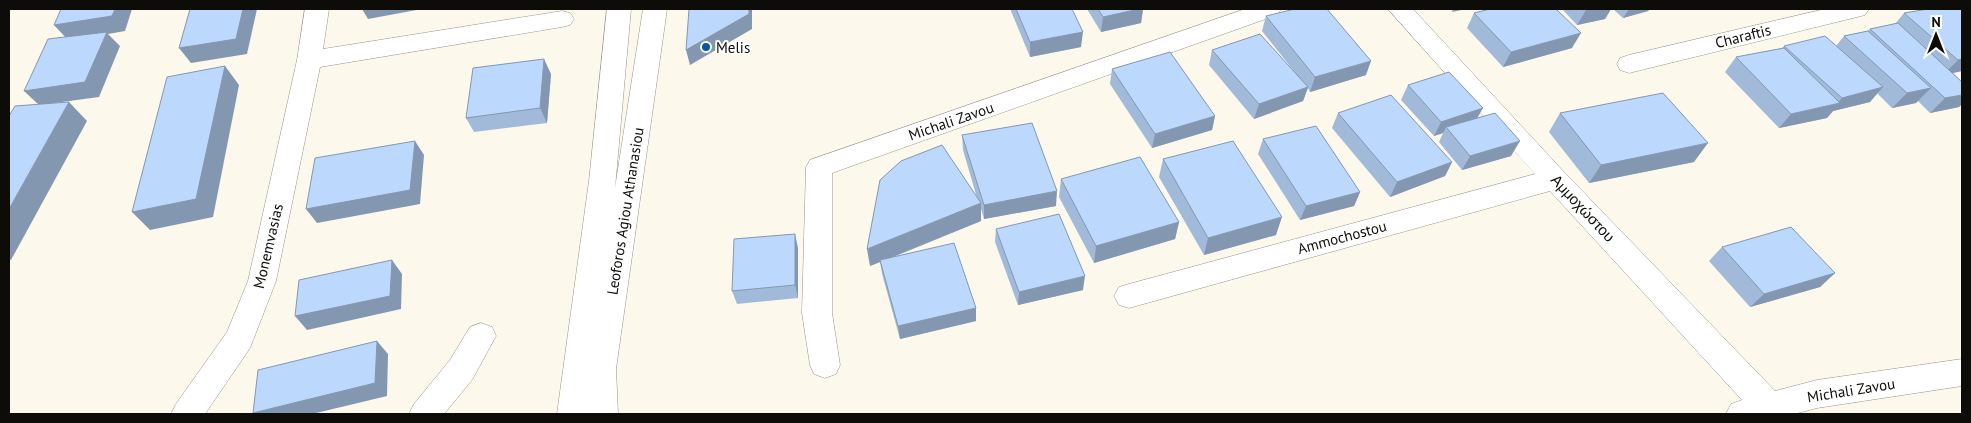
<svg xmlns="http://www.w3.org/2000/svg" width="1971" height="423" font-family="'PT Sans',sans-serif">
<style>
.lines{fill:none;stroke-linecap:round;stroke-linejoin:round}
.minor-casing{stroke:#979388;stroke-width:1}
.secondary-casing{stroke:#979388;stroke-width:1}
.minor{fill:#fff;fill-rule:evenodd}
.secondary{fill:#fff;fill-rule:evenodd}
.wall{fill:#a2bada}
.shaded-wall{fill:#8497b1}
.building{fill:#bcd8fd;stroke:#8497b1}
.poi-dot{fill:#0a56a4;stroke:#fff;stroke-width:2}
.labels{text-anchor:middle;dominant-baseline:central;stroke-width:4;stroke-linejoin:round;paint-order:stroke}
.street-label{font-size:15px;fill:#0d0c08;stroke:#fff}
.poi-label{font-size:15px;fill:#0d0c08;stroke:#fff;text-anchor:start}
</style>
<rect width="100%" height="100%" fill="#fcf8ec"/>
<g class="lines">
<defs>
<g id="minor">
<path d="M 305,9 L 329,9 L 323,49 L 562,11 L 570,13 L 574,19 L 570,25 L 562,27 L 320,67 L 276,281 L 250,348 L 205,414 L 171,414 L 176,404 L 227,332 L 248,281 L 297,60 Z"/>
<path d="M 1245,9 L 1281,9 L 1277,15 L 832,173 L 832,313 L 840,365 L 836,374 L 825,378 L 814,374 L 810,365 L 802,313 L 806,167 L 810,160 Z"/>
<path d="M 1388,9 L 1413,9 L 1564,172 L 1775,391 L 1817,380 L 1962,359 L 1962,386 L 1817,408 L 1794,414 L 1726,414 L 1731,404 L 1742,400 L 1550,191 L 1129,308 L 1119,305 L 1114,296 L 1119,287 L 1129,284 L 1535,174 Z"/>
<path d="M 1825,9 L 1869,9 L 1865,15 L 1857,17 L 1629,73 L 1620,70 L 1617,64 L 1620,58 L 1629,55 Z"/>
<path d="M 481,323 L 492,327 L 496,336 L 472,380 L 444,414 L 409,414 L 414,404 L 450,360 L 470,327 Z"/>
</g>
<path id="secondary" d="M 607,9 L 631,9 L 615,188 L 643,9 L 667,9 L 616,369 L 618,414 L 557,414 L 589,181 Z"/>
</defs>
<use href="#minor" class="minor-casing"/>
<use href="#secondary" class="secondary-casing"/>
<use href="#minor" class="minor"/>
<use href="#secondary" class="secondary"/>
</g>
<g class="wall">
<path d="M 1011,9 L 1072,9 L 1081,47 L 1030,57 L 1011,11 Z"/>
<path d="M 1087,9 L 1143,9 L 1141,23 L 1101,32 Z"/>
<path d="M 1562,9 L 1611,9 L 1605,19 L 1577,25 Z"/>
<path d="M 1613,9 L 1650,9 L 1648,11 L 1623,18 Z"/>
<path d="M 1962,9 L 1962,71 L 1953,73 L 1962,82 L 1962,104 L 1959,107 L 1930,113 L 1918,101 L 1916,103 L 1892,108 L 1877,93 L 1870,102 L 1833,111 L 1827,118 L 1779,128 L 1725,72 L 1736,57 L 1782,48 L 1784,46 L 1836,46 L 1844,36 L 1867,31 L 1870,29 L 1895,24 L 1904,13 Z"/>
<path d="M 1474,13 L 1572,48 L 1503,67 L 1467,28 Z"/>
<path d="M 1266,16 L 1366,75 L 1310,92 L 1308,88 L 1303,101 L 1254,119 L 1209,65 L 1212,50 L 1293,70 L 1262,31 Z"/>
<path d="M 1112,69 L 1215,116 L 1212,130 L 1152,148 L 1110,84 Z"/>
<path d="M 551,74 L 547,123 L 474,132 L 466,118 Z"/>
<path d="M 1408,85 L 1477,118 L 1511,156 L 1462,170 L 1439,142 L 1443,133 L 1434,136 L 1401,100 Z"/>
<path d="M 1338,113 L 1452,162 L 1445,176 L 1390,197 L 1332,128 Z"/>
<path d="M 1560,113 L 1694,162 L 1589,183 L 1549,132 Z"/>
<path d="M 962,135 L 1056,206 L 984,219 L 981,209 L 981,221 L 891,258 L 976,308 L 976,321 L 900,339 L 882,274 L 880,262 L 870,266 L 977,198 L 963,150 Z"/>
<path d="M 1263,139 L 1360,192 L 1354,206 L 1300,220 L 1258,154 Z"/>
<path d="M 1163,159 L 1276,235 L 1204,255 L 1159,177 Z"/>
<path d="M 1061,179 L 1179,222 L 1175,239 L 1094,263 L 1059,197 Z"/>
<path d="M 996,229 L 1083,290 L 1018,305 L 995,242 Z"/>
<path d="M 1722,247 L 1835,273 L 1820,287 L 1750,307 L 1709,261 Z"/>
<path d="M 798,248 L 798,298 L 737,304 L 732,291 Z"/>
</g>
<g class="shaded-wall">
<path d="M 115,9 L 132,9 L 125,31 L 108,34 L 120,46 L 99,97 L 39,105 L 24,91 L 68,40 L 54,25 Z"/>
<path d="M 243,9 L 257,9 L 247,54 L 191,63 L 179,48 Z"/>
<path d="M 362,9 L 422,9 L 368,19 Z"/>
<path d="M 749,9 L 752,9 L 752,29 L 690,65 L 686,50 Z"/>
<path d="M 1139,9 L 1143,9 L 1141,23 L 1101,32 L 1103,17 Z"/>
<path d="M 1453,9 L 1466,9 L 1452,12 Z"/>
<path d="M 1593,9 L 1611,9 L 1605,19 L 1577,25 L 1586,10 Z"/>
<path d="M 1629,9 L 1650,9 L 1648,11 L 1623,18 Z"/>
<path d="M 1083,32 L 1081,47 L 1030,57 L 1030,42 Z"/>
<path d="M 1581,33 L 1572,48 L 1503,67 L 1511,52 Z"/>
<path d="M 544,59 L 551,74 L 547,123 L 540,108 Z"/>
<path d="M 1962,59 L 1962,71 L 1943,75 L 1958,60 Z"/>
<path d="M 1371,61 L 1366,75 L 1310,92 L 1315,77 Z"/>
<path d="M 225,66 L 239,85 L 213,217 L 150,230 L 132,212 Z"/>
<path d="M 1308,87 L 1303,101 L 1254,119 L 1259,104 Z"/>
<path d="M 1883,87 L 1870,102 L 1833,111 L 1827,118 L 1779,128 L 1791,114 L 1836,104 L 1842,98 Z"/>
<path d="M 1931,88 L 1916,103 L 1892,108 L 1907,93 Z"/>
<path d="M 1962,95 L 1962,104 L 1959,107 L 1930,113 L 1945,98 Z"/>
<path d="M 69,102 L 87,121 L 11,260 L 9,259 L 9,209 Z"/>
<path d="M 1483,108 L 1475,122 L 1446,127 L 1443,133 L 1434,136 L 1441,122 Z"/>
<path d="M 1215,116 L 1212,130 L 1152,148 L 1155,134 Z"/>
<path d="M 415,141 L 424,155 L 420,204 L 317,223 L 306,209 Z"/>
<path d="M 1520,141 L 1511,156 L 1462,170 L 1470,156 Z"/>
<path d="M 1708,143 L 1694,162 L 1589,183 L 1601,165 Z"/>
<path d="M 1452,162 L 1445,176 L 1390,197 L 1397,182 Z"/>
<path d="M 1057,191 L 1056,206 L 984,219 L 984,205 Z"/>
<path d="M 1360,192 L 1354,206 L 1300,220 L 1306,206 Z"/>
<path d="M 981,203 L 981,221 L 870,266 L 867,249 Z"/>
<path d="M 1282,217 L 1276,235 L 1204,255 L 1208,238 Z"/>
<path d="M 1179,222 L 1175,239 L 1094,263 L 1096,246 Z"/>
<path d="M 795,234 L 798,248 L 798,298 L 795,285 Z"/>
<path d="M 392,260 L 402,274 L 401,309 L 307,330 L 295,316 Z"/>
<path d="M 1835,273 L 1820,287 L 1750,307 L 1764,294 Z"/>
<path d="M 1085,276 L 1083,290 L 1018,305 L 1019,292 Z"/>
<path d="M 976,308 L 976,321 L 900,339 L 898,326 Z"/>
<path d="M 377,341 L 388,354 L 387,396 L 312,414 L 254,414 L 253,413 Z"/>
</g>
<g class="building">
<path d="M 61,9 L 115,9 L 112,16 L 54,25 Z"/>
<path d="M 190,9 L 243,9 L 236,39 L 179,48 Z"/>
<path d="M 689,9 L 749,9 L 749,14 L 686,50 Z"/>
<path d="M 1016,9 L 1072,9 L 1083,32 L 1030,42 Z"/>
<path d="M 1098,9 L 1139,9 L 1103,17 Z"/>
<path d="M 1295,9 L 1327,9 L 1371,61 L 1315,77 L 1266,16 Z"/>
<path d="M 1490,9 L 1556,9 L 1581,33 L 1511,52 L 1474,13 Z"/>
<path d="M 1928,9 L 1962,9 L 1962,59 L 1958,60 L 1904,13 Z"/>
<path d="M 1898,23 L 1962,82 L 1962,95 L 1945,98 L 1870,29 Z"/>
<path d="M 1868,31 L 1931,88 L 1907,93 L 1844,36 Z"/>
<path d="M 107,32 L 85,82 L 24,91 L 48,39 Z"/>
<path d="M 1260,34 L 1308,87 L 1259,104 L 1212,50 Z"/>
<path d="M 1825,36 L 1883,87 L 1842,98 L 1784,46 Z"/>
<path d="M 1784,48 L 1840,103 L 1791,114 L 1736,57 Z"/>
<path d="M 1170,52 L 1215,116 L 1155,134 L 1112,69 Z"/>
<path d="M 544,59 L 540,108 L 466,118 L 473,68 Z"/>
<path d="M 225,66 L 196,199 L 132,212 L 167,77 Z"/>
<path d="M 1449,72 L 1483,108 L 1441,122 L 1408,85 Z"/>
<path d="M 1663,93 L 1708,143 L 1601,165 L 1560,113 Z"/>
<path d="M 1391,95 L 1452,162 L 1397,182 L 1338,113 Z"/>
<path d="M 69,102 L 9,209 L 9,116 L 15,106 Z"/>
<path d="M 1495,113 L 1520,141 L 1470,156 L 1446,127 Z"/>
<path d="M 1032,123 L 1057,191 L 984,205 L 962,135 Z"/>
<path d="M 1316,126 L 1360,192 L 1306,206 L 1263,139 Z"/>
<path d="M 415,141 L 410,190 L 306,209 L 315,158 Z"/>
<path d="M 1233,141 L 1282,217 L 1208,238 L 1163,159 Z"/>
<path d="M 942,145 L 981,203 L 867,249 L 880,180 L 901,161 Z"/>
<path d="M 1140,157 L 1179,222 L 1096,246 L 1061,179 Z"/>
<path d="M 1059,214 L 1085,276 L 1019,292 L 996,229 Z"/>
<path d="M 1791,227 L 1835,273 L 1764,294 L 1722,247 Z"/>
<path d="M 795,234 L 795,285 L 732,291 L 734,239 Z"/>
<path d="M 954,243 L 976,308 L 898,326 L 880,260 Z"/>
<path d="M 392,260 L 390,296 L 295,316 L 299,280 Z"/>
<path d="M 377,341 L 375,383 L 253,413 L 258,370 Z"/>
</g>
<circle class="poi-dot" cx="706" cy="47" r="5"/>
<g class="labels">
<g class="street-label">
<text transform="translate(1743 36) rotate(-14)">Charaftis</text>
<text transform="translate(951 121) rotate(-19)">Michali Zavou</text>
<text transform="translate(1583 208) rotate(47)">Αμμοχώστου</text>
<text transform="translate(625 211) rotate(-81)">Leoforos Agiou Athanasiou</text>
<text transform="translate(1342 237) rotate(-15)">Ammochostou</text>
<text transform="translate(268 246) rotate(-77)">Monemvasias</text>
<text transform="translate(1851 390) rotate(-9)">Michali Zavou</text>
</g>
<g class="poi-label">
<text x="716" y="47">Melis</text>
</g>
</g>
<rect width="1971" height="423" fill="none" stroke="#0d0c08" stroke-width="20"/>
<g transform="translate(1936 35)" stroke="#ffffff" stroke-width="4" paint-order="stroke">
<path d="M0-4L9 19L0 12L-9 19Z" fill="#0d0c08"/>
<text y="-8" font-size="14" font-weight="bold" text-anchor="middle" fill="#0d0c08">N</text>
</g>
</svg>
